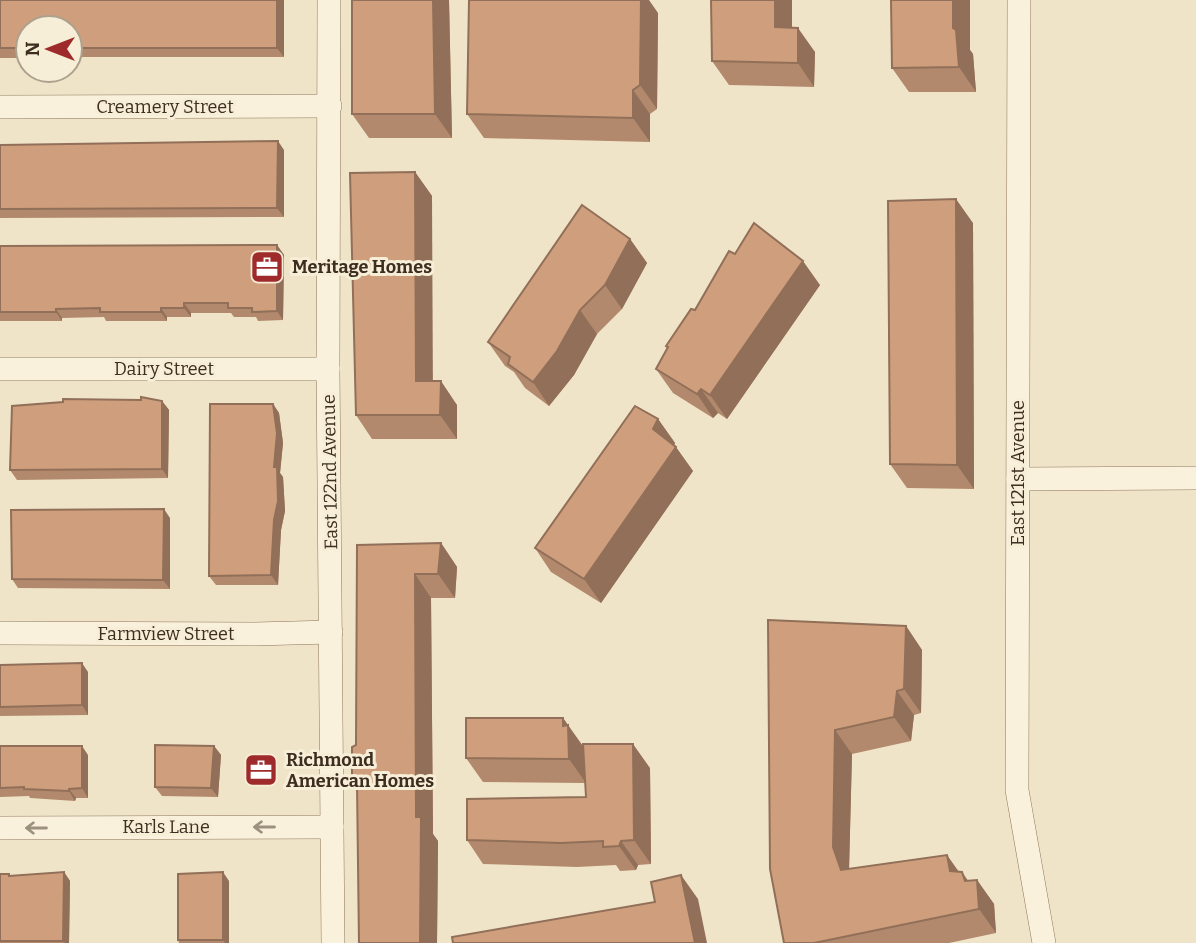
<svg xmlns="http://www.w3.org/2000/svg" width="1196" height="943" font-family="Bitter,serif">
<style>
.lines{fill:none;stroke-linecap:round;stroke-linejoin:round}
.street-casing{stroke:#8d765c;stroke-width:24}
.street{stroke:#faf1dc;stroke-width:23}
.wall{fill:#b2896c}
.shaded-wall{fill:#916f58}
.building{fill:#cf9f7d;stroke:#916f58;stroke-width:2}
.oneway{stroke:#9c907e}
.labels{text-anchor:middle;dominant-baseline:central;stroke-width:6;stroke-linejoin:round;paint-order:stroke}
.street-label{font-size:18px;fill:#3d2e20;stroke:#f7eed8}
.poi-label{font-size:18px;font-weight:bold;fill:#3d2e20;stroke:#f7eed8;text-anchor:start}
</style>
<rect width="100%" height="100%" fill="#f0e4c8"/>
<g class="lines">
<defs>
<g id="street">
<path d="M 329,0 L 328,369 L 333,943"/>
<path d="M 1019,0 L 1017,790 L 1044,943"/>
<path d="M 0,107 L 330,106"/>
<path d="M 0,369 L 328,369"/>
<path d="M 1018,479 L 1196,478"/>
<path d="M 0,633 L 255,634 L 331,632"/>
<path d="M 0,828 L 332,827"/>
</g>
</defs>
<use href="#street" class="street-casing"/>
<use href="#street" class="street"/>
</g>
<g class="wall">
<path d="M 0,0 L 284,0 L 284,57 L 70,57 L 70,28 L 28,28 L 28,58 L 0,58 Z"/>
<path d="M 449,0 L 452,138 L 369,138 L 352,114 Z"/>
<path d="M 711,0 L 792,0 L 792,27 L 815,52 L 814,87 L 729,85 L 712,61 Z"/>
<path d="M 891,0 L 970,0 L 970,50 L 973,54 L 976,92 L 909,92 L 892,68 Z"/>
<path d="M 658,13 L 657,109 L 650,114 L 650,142 L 484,138 L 467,114 Z"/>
<path d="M 0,145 L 284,150 L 284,217 L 0,218 Z"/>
<path d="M 415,172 L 432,196 L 432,381 L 457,405 L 457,439 L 372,439 L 356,415 Z"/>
<path d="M 973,223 L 974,489 L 907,488 L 890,464 Z"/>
<path d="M 630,239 L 647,263 L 622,309 L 597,334 L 574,375 L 549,406 L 525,388 L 514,372 L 505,366 L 488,342 Z"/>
<path d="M 277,245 L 284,255 L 283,320 L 258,321 L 256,317 L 234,317 L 231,313 L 191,313 L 191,317 L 167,317 L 167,321 L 106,321 L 104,317 L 62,318 L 62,321 L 0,321 L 0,246 Z"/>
<path d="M 735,254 L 820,285 L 727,419 L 718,413 L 713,418 L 673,393 L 656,369 L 667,349 L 666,346 L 695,310 Z"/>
<path d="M 162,401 L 169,410 L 168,478 L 17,480 L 10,470 Z"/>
<path d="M 273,404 L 279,413 L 283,443 L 280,473 L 283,477 L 285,511 L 281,530 L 278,585 L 216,585 L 209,576 Z"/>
<path d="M 658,419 L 675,443 L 674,445 L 693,471 L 601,603 L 551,572 L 535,548 Z"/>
<path d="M 170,518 L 170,589 L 18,588 L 12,579 Z"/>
<path d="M 441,543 L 457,567 L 455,598 L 431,598 L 433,834 L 438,841 L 437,943 L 359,943 L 357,792 L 352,784 L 356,745 L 357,545 Z"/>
<path d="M 768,620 L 906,626 L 922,650 L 921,713 L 914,715 L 911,741 L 852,754 L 849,869 L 959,872 L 968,881 L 977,880 L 994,904 L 996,933 L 949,943 L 784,943 Z"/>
<path d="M 0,665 L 88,672 L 88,715 L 0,716 Z"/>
<path d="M 563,718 L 583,747 L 650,768 L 651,864 L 638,865 L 636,870 L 620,871 L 616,865 L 577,867 L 483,864 L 467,840 L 586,797 L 585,783 L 483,782 L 466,758 Z"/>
<path d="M 0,746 L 88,755 L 88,798 L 76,798 L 75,801 L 30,798 L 29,796 L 0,797 Z"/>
<path d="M 214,746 L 221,755 L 218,797 L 162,796 L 155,787 Z"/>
<path d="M 64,872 L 70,881 L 69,943 L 0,943 L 0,874 L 11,876 Z"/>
<path d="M 229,881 L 229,943 L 179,943 L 178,940 Z"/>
</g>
<g class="shaded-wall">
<path d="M 277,0 L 284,0 L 284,57 L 277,48 Z"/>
<path d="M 433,0 L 449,0 L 452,138 L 435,114 Z"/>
<path d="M 638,0 L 649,0 L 658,13 L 657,109 L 640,85 Z"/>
<path d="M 775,0 L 792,0 L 792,51 L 775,27 Z"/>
<path d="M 953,0 L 970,0 L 970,50 L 973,54 L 976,92 L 959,67 L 953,28 Z"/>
<path d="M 798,28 L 815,52 L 814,87 L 798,63 Z"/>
<path d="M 633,90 L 650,114 L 650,142 L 633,118 Z"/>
<path d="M 278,141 L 284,150 L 284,217 L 277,208 Z"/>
<path d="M 415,172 L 432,196 L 433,405 L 416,381 Z"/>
<path d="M 956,199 L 973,223 L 974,489 L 957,465 Z"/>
<path d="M 630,239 L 647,263 L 622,309 L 605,285 Z"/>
<path d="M 277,245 L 284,255 L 283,320 L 277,311 Z"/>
<path d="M 803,261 L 820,285 L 727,419 L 710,395 Z"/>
<path d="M 184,303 L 191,313 L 191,317 L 184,308 Z"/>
<path d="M 161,308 L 167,317 L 167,321 L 161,312 Z"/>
<path d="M 56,309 L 62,318 L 62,321 L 56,312 Z"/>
<path d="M 580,310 L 597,334 L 574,375 L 549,406 L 533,382 Z"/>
<path d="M 441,381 L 457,405 L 457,439 L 440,415 Z"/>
<path d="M 701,389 L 718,413 L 713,418 L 697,394 Z"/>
<path d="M 162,401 L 169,410 L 168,478 L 162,469 Z"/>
<path d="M 273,404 L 279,413 L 283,443 L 280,473 L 283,477 L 285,511 L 281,530 L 278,585 L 271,575 Z"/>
<path d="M 658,419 L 675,443 L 670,453 L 653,429 Z"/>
<path d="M 676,447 L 693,471 L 601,603 L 584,579 Z"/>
<path d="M 164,509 L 170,518 L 170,589 L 163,580 Z"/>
<path d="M 441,543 L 457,567 L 455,598 L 438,574 Z"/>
<path d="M 415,574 L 431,598 L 433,834 L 438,841 L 437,943 L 420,943 L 416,817 Z"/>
<path d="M 906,626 L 922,650 L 921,713 L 904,689 Z"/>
<path d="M 82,663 L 88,672 L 88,715 L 82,705 Z"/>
<path d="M 897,691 L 914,715 L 911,741 L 894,717 Z"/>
<path d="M 563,718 L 585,749 L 586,783 L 569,759 L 563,726 Z"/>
<path d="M 835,730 L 852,754 L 849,871 L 841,870 L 833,847 Z"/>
<path d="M 633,744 L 650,768 L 651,864 L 634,840 Z"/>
<path d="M 82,746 L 88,755 L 88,798 L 82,788 Z"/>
<path d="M 214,746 L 221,755 L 218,797 L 211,788 Z"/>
<path d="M 69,789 L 76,798 L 75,801 L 69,791 Z"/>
<path d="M 621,841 L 638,865 L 636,870 L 619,846 Z"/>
<path d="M 947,855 L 964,879 L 950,871 Z"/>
<path d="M 64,872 L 70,881 L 69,943 L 65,943 L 63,941 Z"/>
<path d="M 223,872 L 229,881 L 229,943 L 225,943 L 223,940 Z"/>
<path d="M 962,872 L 978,895 L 977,880 L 994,904 L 996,933 L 979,909 L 965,881 Z"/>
<path d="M 681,875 L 698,899 L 707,943 L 695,943 Z"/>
</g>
<g class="building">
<path d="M 0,0 L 277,0 L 277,48 L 70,48 L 70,28 L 28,28 L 28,48 L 0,48 Z"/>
<path d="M 352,0 L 433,0 L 435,114 L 352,114 Z"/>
<path d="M 469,0 L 641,0 L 640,85 L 633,90 L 633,118 L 467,114 Z"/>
<path d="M 711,0 L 775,0 L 775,27 L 798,28 L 798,63 L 712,61 Z"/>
<path d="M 891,0 L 953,0 L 953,28 L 956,30 L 959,67 L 892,68 Z"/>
<path d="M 278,141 L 277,208 L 0,209 L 0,145 Z"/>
<path d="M 415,172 L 416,381 L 441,381 L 440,415 L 356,415 L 350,173 Z"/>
<path d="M 956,199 L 957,465 L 890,464 L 888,201 Z"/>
<path d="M 582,205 L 630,239 L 605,285 L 580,310 L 557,351 L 533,382 L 508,364 L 510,357 L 488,342 Z"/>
<path d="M 754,223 L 803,261 L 710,395 L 701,389 L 697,394 L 656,369 L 668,347 L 666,346 L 691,309 L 695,310 L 729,251 L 735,254 Z"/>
<path d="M 277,245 L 277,311 L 252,312 L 252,308 L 228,308 L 228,303 L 184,303 L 184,308 L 161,308 L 161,312 L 100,312 L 100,308 L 56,309 L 56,312 L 0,312 L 0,246 Z"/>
<path d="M 141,397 L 162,401 L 162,469 L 10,470 L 12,406 L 63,402 L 63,399 L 141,400 Z"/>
<path d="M 210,404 L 273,404 L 277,433 L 274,467 L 277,467 L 278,501 L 274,520 L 271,575 L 209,576 Z"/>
<path d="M 635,406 L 658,419 L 653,429 L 676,447 L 584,579 L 535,548 Z"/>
<path d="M 164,509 L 163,580 L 12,579 L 11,510 Z"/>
<path d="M 441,543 L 438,574 L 415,574 L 416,817 L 421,817 L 420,943 L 359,943 L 357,784 L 352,784 L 352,747 L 356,745 L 357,545 Z"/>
<path d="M 768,620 L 906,626 L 904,689 L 897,691 L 894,717 L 835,730 L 833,847 L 841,870 L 947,855 L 950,871 L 962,872 L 965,881 L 977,880 L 979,909 L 814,943 L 784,943 L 770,869 Z"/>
<path d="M 82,663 L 82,705 L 0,707 L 0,665 Z"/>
<path d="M 466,718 L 563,718 L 563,726 L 568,725 L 569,759 L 466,758 Z"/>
<path d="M 583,744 L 633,744 L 634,840 L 621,841 L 619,846 L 603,847 L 603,841 L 561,843 L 467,840 L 467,799 L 586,797 Z"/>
<path d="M 155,745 L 214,746 L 211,788 L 155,787 Z"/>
<path d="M 0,746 L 82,746 L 82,788 L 69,789 L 69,791 L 24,789 L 24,787 L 0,788 Z"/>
<path d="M 64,872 L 63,941 L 0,941 L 0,874 L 9,874 L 9,876 Z"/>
<path d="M 223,872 L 223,940 L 178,940 L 178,874 Z"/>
<path d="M 681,875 L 695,943 L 453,943 L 452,937 L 655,902 L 651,882 Z"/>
</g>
<defs><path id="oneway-shaft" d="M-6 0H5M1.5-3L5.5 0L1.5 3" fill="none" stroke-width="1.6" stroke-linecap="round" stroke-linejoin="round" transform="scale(1.75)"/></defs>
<g class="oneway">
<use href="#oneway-shaft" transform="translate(264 827) rotate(180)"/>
<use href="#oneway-shaft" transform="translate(36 828) rotate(180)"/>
</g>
<defs>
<symbol id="office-square" viewBox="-11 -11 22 22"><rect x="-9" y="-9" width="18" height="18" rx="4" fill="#9e2a2b" stroke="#f7eed8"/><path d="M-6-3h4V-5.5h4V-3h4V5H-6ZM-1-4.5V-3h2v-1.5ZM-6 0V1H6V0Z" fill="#fff"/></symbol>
</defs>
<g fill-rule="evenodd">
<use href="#office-square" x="248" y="248" width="38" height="38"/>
<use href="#office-square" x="242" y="751" width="38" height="38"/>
</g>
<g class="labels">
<g class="street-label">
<text x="165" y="107">Creamery Street</text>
<text x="164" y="369">Dairy Street</text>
<text transform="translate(330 472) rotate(-91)">East 122nd Avenue</text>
<text transform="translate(1018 473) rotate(-90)">East 121st Avenue</text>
<text x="166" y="634">Farmview Street</text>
<text x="166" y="827">Karls Lane</text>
</g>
<g class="poi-label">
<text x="292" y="267">Meritage Homes</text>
<text x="286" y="760">Richmond<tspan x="286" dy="21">American Homes</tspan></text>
</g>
</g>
<g transform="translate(49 49) rotate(270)"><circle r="33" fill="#f7eed8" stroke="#ada18e" stroke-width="2"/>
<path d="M0-5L12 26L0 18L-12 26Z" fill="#9e2a2b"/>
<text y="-10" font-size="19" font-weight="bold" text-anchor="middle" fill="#3d2e20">N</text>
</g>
</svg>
